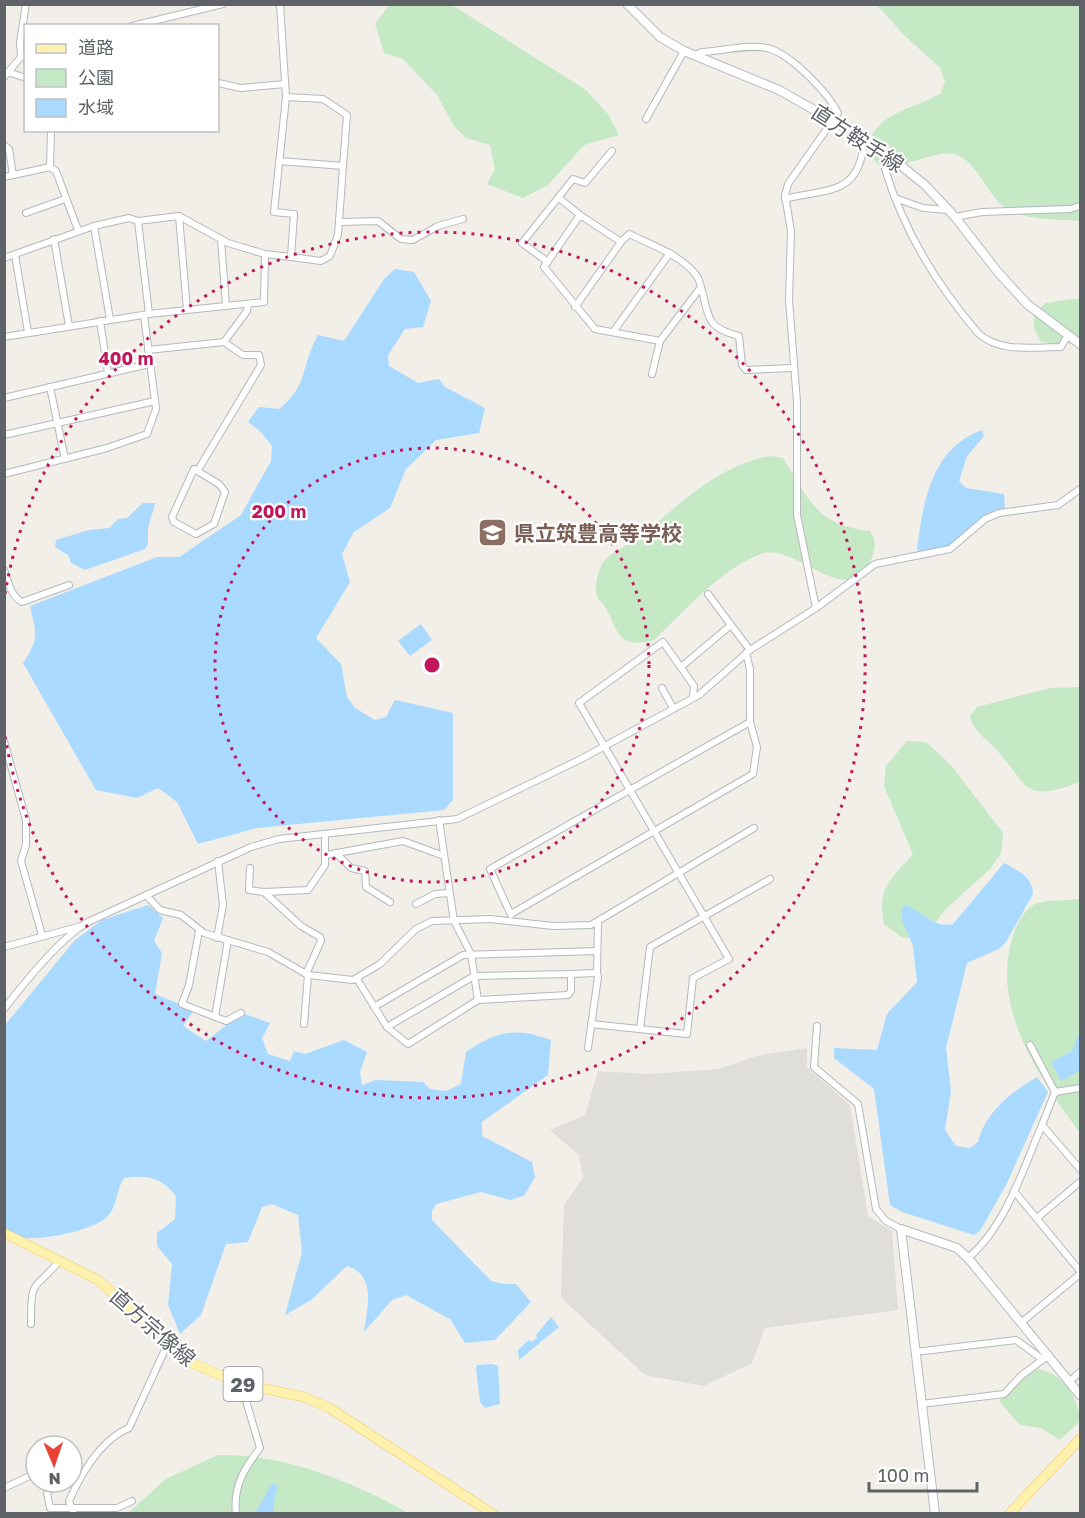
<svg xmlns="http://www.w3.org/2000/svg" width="1085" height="1518" font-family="'Golos Text','Noto Sans JP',sans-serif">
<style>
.industrial{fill:#e0deda}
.green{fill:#c5e8c5}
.water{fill:#aadaff}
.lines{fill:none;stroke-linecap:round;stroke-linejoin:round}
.street-casing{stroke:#b5b8bc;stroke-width:8}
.secondary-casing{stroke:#b6babf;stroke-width:10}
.primary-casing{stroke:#f2c960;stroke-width:10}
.street{stroke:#fff;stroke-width:6}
.secondary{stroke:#fff;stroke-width:8}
.primary{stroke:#fff2af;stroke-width:9}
.ring{fill:none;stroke:#c2185b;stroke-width:3;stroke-dasharray:3 6}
.labels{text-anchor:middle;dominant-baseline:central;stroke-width:4.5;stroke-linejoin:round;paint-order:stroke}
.shield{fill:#fff;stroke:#8f9295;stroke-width:1.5}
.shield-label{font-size:20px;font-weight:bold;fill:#5f6368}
.street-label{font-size:21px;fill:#5f6368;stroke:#fff}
.education-label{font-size:21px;font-weight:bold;fill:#785e54;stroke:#fff;text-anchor:start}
.centre{fill:#c2185b;stroke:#fff;stroke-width:3}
.ring-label{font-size:18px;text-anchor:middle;font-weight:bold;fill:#c2185b;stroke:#fff;stroke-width:4.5;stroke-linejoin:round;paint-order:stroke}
</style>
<rect width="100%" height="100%" fill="#f1efe8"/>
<path class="industrial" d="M 807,1048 L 807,1067 L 850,1105 L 868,1216 L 892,1231 L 898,1310 L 765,1328 L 752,1363 L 704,1386 L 645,1375 L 561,1298 L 564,1205 L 583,1178 L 579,1155 L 550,1130 L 585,1115 L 598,1071 L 648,1074 L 719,1069 L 756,1056 Z"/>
<g class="green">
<path d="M 389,5 L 452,5 L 586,90 L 608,114 L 619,135 L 584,145 L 548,185 L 523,198 L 487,184 L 495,169 L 490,145 L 466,138 L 454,126 L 437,95 L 403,59 L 384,53 L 375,24 Z"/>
<path d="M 877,5 L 1080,5 L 1080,221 C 1058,219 1023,221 1004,207 C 986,193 977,160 954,154 C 936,149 905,170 878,165 L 868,151 C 871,113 913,110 941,93 L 945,81 L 940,68 L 903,34 Z"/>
<path d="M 1080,298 L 1080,343 L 1050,344 L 1040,341 L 1034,328 L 1034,313 L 1046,303 Z"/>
<path d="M 771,456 L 783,458 C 810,500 815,525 870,531 C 876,541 876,546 872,557 C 852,617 794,540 761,554 C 718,571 687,609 654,640 C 617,650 619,631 605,607 C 603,603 598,600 597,596 C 594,587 598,572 602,564 C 608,554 628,545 639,537 C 679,506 718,464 771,456 Z"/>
<path d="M 1080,687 L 1080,782 C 1021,804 1030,786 995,748 C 984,737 974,732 970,716 L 977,707 L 1050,688 Z"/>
<path d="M 907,741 L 926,742 L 951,765 L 1003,833 L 1001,853 L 991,868 L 945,910 L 925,937 L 903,938 L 884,924 C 877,887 890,881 913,854 L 884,786 L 886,766 Z"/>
<path d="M 1080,899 L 1080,1133 C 1040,1078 988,1006 1014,933 C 1017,924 1025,909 1035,904 C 1047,899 1067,901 1080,899 Z"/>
<path d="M 1037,1369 C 1061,1371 1080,1399 1080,1421 L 1060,1440 L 1041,1428 L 1020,1425 L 999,1401 L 1027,1371 Z"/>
<path d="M 218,1455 C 284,1454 351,1481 408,1513 L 127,1514 L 166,1479 Z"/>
</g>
<g class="water">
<path d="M 395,269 L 414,272 L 431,301 L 423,327 L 405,329 L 388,355 L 389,366 L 418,383 L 439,379 L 445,387 L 485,408 L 479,433 L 436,440 L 406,469 L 390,508 L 354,532 L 342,554 L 350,582 L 316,638 L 341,664 L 347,697 L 355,708 L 375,720 L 386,717 L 395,700 L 453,713 L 453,800 L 444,810 L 257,828 L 198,844 L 177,802 L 158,788 L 137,798 L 96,790 L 23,663 C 40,638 36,634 30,606 L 157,557 L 179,557 L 241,515 L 271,461 L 272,446 L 261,432 L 248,422 L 259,407 L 279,409 C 309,386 301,364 318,335 L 344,341 L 384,279 Z"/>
<path d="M 982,430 L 984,436 L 967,456 L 959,481 L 966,488 L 1004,494 L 1005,508 L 991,512 L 948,546 L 919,552 L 917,549 C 923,503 931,448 982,430 Z"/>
<path d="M 143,503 L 155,503 C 154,512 149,520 148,529 C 147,537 150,542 145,549 L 85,570 L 71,563 L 68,555 L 55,547 L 56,540 L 89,530 L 109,528 L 118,519 L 127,518 Z"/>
<path d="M 421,624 L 432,640 L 410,656 L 398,641 Z"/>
<path d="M 1004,863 C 1017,870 1033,877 1033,894 L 1006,942 L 999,949 L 967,963 L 946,1048 L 951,1091 L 945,1130 L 956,1146 L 970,1148 L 978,1142 C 985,1113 1011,1092 1037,1077 L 1048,1092 L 1006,1185 L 980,1231 L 974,1235 L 902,1212 L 890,1205 L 874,1089 L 834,1058 L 834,1048 L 877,1050 L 887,1014 L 917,982 L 913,946 L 902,920 L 902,908 L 905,905 C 923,911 933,929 953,924 Z"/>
<path d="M 148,905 L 163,918 L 154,941 L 162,953 L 155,994 L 194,1010 L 183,1026 L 206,1041 L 242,1013 L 270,1023 L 262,1038 L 268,1054 L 290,1061 L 294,1051 L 305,1054 L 344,1040 L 367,1052 L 360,1072 L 362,1085 L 376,1080 L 423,1082 L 430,1089 L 446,1091 L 461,1084 L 466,1052 C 497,1031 515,1027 551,1040 L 548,1075 L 482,1122 L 482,1136 L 532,1162 L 535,1177 L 524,1196 L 510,1200 L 481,1192 L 436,1204 L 432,1211 L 432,1220 L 491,1281 L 503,1284 L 516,1284 L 531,1302 L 495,1340 L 465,1343 L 450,1319 L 406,1295 L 392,1300 L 364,1332 C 367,1308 377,1275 347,1266 L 311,1300 L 285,1315 L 302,1252 L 298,1215 L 272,1204 L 262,1207 L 248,1242 L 226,1244 L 201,1315 L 180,1334 L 168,1305 L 172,1264 L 157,1246 L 157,1233 L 175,1219 L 176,1196 C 161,1177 147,1175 124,1178 C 116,1190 118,1204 108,1216 C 94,1231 37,1242 17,1237 C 13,1236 9,1233 5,1231 L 5,1025 L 75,940 L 102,920 Z"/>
<path d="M 1079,1034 L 1080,1070 L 1061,1081 L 1051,1062 L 1072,1051 Z"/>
<path d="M 551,1317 L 559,1327 L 519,1360 L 518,1350 L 529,1340 L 532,1342 L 537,1338 L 536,1335 Z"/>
<path d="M 492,1364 L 498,1366 L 500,1404 L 485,1408 L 480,1402 L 476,1368 L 477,1365 Z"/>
<path d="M 273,1482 L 278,1487 L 274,1501 L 274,1513 L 255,1513 Z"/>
</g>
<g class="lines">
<defs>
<g id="street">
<path d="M 132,26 L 223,4"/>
<path d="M 695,55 L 702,52 C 722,51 748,44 767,48 C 790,53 828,93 838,113 L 788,184 L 785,195 L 791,231 L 789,300 L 797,402 L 797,515 L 816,608"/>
<path d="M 11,73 L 26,78"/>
<path d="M 4,77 L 21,57 L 20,42 L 26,4"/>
<path d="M 218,83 L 241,88 L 285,84"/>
<path d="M 286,97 L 323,99 L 347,115 L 343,166"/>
<path d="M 646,119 L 684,51"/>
<path d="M 4,145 L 9,149 L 13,175"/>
<path d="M 891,157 L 885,169 C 903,229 937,285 978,333 C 999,353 1033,347 1061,347 L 1068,335"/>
<path d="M 279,161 L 343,166 L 338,235 L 330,256 L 321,261 L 291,257"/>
<path d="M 50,167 L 51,130"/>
<path d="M 4,177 L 50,167 L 56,171 L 78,230"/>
<path d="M 559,198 L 580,215"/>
<path d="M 895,198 L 923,208 L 949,210"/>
<path d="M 785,199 C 829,188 861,196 864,138"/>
<path d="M 26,213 L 65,199"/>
<path d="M 179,216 L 187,310"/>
<path d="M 955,217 L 982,212 L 1070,209 L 1080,206"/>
<path d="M 138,221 L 149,314"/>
<path d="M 339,222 L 378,221 L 401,239 L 413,240 L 438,226 L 463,219"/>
<path d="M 94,226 L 110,319"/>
<path d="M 54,239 L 69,326"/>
<path d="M 221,239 L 226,306"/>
<path d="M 15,255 L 28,332"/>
<path d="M 4,258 L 94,226 L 129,218 L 138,221 L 179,216 L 228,243 L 265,254 L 291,257 L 294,214 L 274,212 L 286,97 L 280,4"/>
<path d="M 548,262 L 522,243 L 573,179 L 585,183 L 612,151"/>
<path d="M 701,287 L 660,341 L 595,329 L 544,267 L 580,215 L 621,242 L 629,234 C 652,245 681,255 697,276 C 700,281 701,289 703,294 C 709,322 711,329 739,336 L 742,365 L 746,370 L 793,368"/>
<path d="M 575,307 L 621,242"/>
<path d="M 100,321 L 108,373"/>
<path d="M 613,332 L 670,253"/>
<path d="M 4,337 L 149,314 L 264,302 L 265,254"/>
<path d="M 148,350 L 224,342"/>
<path d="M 652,374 L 660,341"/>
<path d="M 50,387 L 65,459"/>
<path d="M 4,398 L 149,364"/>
<path d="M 4,435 L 155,401"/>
<path d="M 194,469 L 219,484 L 225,492 L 214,524 L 196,534 L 174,522 L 172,517 Z"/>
<path d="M 198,470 L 261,365 L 259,355 L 243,355 L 224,342 L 247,311 L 248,304"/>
<path d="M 4,474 L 107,448 L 147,434 L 156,409 L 144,315"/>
<path d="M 4,570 C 8,582 11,596 22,602 L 69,585"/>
<path d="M 731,625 L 750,650"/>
<path d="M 681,667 L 731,625 L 708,594"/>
<path d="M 662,688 L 673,708"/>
<path d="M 4,741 L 26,820 L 26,845 L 21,861 L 42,935"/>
<path d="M 439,820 L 454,921 L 471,954 L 478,1000"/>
<path d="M 336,853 L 351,868 L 365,871 L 366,887 L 390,902"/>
<path d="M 326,855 L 403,841 L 444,856"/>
<path d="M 250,868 L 249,890 L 264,892 L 301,926 L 320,937 L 321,941 L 306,974"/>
<path d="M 264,892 L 308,890 L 325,865 L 325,834"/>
<path d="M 146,895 L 160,910 L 181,915 L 204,933 L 268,952 L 308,975 L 353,980 L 380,964 L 416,929 L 432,921 L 491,919 L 553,926 L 591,925 L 754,828"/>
<path d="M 416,904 L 435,894 L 450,893"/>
<path d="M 511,914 L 753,774 L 757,747 L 750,722 L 750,669 L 746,653"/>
<path d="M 511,915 L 490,869 L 750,722"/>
<path d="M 199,931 L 189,985 L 182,1004 L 226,1021 L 241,1013"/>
<path d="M 217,938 L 223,905 L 218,861"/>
<path d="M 4,947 L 81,926"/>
<path d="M 357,979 L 387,1027 L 408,1044 L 478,1000 L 568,995 L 571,991 L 571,974 L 597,973 L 598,921"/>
<path d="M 374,1007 L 463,955 L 597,951"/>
<path d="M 4,1009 C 24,983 62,936 90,921 L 251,847 L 279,839 L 457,819 L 581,759 L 699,695 L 750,650 L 816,608 L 875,564 L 950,549 L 985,519 L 999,513 L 1058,505 L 1080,489"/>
<path d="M 215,1017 L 228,940"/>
<path d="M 304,1024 L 308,975"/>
<path d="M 591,1024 L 687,1034 L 693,978 L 729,959 L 579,703 L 663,642 L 694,686 L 693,698"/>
<path d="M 817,1026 L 814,1067 L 858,1104 L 876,1209 L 886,1221 L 901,1229"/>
<path d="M 387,1027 L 474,976 L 571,974"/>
<path d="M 640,1029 L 650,947 L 770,879"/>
<path d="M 1030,1045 L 1055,1092 L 1042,1125"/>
<path d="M 588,1048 L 598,977 L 597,973"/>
<path d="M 1055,1092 L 1080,1088"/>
<path d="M 1014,1191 L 1080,1271"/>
<path d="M 1037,1218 L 1080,1182"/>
<path d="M 968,1258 C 1006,1226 1023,1169 1042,1125 L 1080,1169"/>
<path d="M 1022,1322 L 1080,1274"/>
<path d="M 31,1324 C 31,1276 33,1293 60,1260"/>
<path d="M 915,1352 L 1016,1340 L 1042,1359"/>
<path d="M 1070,1381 L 1080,1372"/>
<path d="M 921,1404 L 1004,1394 L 1022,1375 L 1049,1355"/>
<path d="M 57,1482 L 47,1493 L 50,1508 L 117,1508 L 132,1501"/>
<path d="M 4,1488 L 36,1473"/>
<path d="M 74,1514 L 69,1501 C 81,1474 100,1440 129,1428 L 168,1343"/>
<path d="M 236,1514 C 233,1486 244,1469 260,1448 L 241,1384"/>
</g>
<g id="secondary">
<path d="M 627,4 L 660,37 L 684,51 L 779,90 L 873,143 L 925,185 L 955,217 L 997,271 L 1027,304 L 1080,344"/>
<path d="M 935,1514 L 901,1229 L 957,1248 L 968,1258 L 1080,1395"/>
</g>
<g id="primary">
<path d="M 4,1233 L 98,1280 L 194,1364 L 241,1384 L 304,1397 L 328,1407 L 493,1514"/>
<path d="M 1009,1514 L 1080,1439"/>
</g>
</defs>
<use href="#street" class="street-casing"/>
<use href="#secondary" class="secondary-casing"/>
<use href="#primary" class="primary-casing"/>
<use href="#street" class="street"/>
<use href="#secondary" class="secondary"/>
<use href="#primary" class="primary"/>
</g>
<g class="ring">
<circle cx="432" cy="665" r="217"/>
<path d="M5 594A433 433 0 1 1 5 736"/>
</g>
<defs>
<symbol id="school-square" viewBox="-11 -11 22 22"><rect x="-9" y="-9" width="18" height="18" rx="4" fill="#8d6e63" stroke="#fff"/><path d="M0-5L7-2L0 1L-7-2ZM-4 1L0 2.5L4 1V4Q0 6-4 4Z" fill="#fff"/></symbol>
</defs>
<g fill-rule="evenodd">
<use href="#school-square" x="476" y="516" width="33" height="33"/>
</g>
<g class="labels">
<rect class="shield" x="223.5" y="1367" width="39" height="34" rx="4.5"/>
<g class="shield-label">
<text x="243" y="1384">29</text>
</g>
<g class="street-label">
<text transform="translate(858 138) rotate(33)">直方鞍手線</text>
<text transform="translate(153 1327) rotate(41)">直方宗像線</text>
</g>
<g class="education-label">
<text x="514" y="533">県立筑豊高等学校</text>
</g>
</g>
<circle cx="432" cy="665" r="9" class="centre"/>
<g class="ring-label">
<text x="126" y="365">400 m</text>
<text x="279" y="518">200 m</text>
</g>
<rect width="1085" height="1518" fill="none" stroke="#5f6368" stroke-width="12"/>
<rect x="24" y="24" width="195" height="108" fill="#ffffff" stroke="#bfc1c3" stroke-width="1.5"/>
<rect x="36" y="44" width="30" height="9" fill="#fff2af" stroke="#bfc1c3" stroke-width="1.5"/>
<text x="78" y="54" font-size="18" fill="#5f6368">道路</text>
<rect x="36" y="69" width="30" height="18" fill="#c5e8c5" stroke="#bfc1c3" stroke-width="1.5"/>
<text x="78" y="84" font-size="18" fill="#5f6368">公園</text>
<rect x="36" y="99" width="30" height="18" fill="#aadaff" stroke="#bfc1c3" stroke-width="1.5"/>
<text x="78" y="114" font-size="18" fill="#5f6368">水域</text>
<g transform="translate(54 1464) rotate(178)"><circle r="28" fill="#ffffff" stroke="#bfc1c3" stroke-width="1.5"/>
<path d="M0-4.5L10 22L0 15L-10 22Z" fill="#ea4335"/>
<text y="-9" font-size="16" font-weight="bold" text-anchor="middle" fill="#5f6368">N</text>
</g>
<path d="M869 1482v9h108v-9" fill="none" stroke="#5f6368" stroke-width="3"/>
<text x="878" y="1482" font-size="18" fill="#5f6368" stroke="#ffffff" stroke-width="4.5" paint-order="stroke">100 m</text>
</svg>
